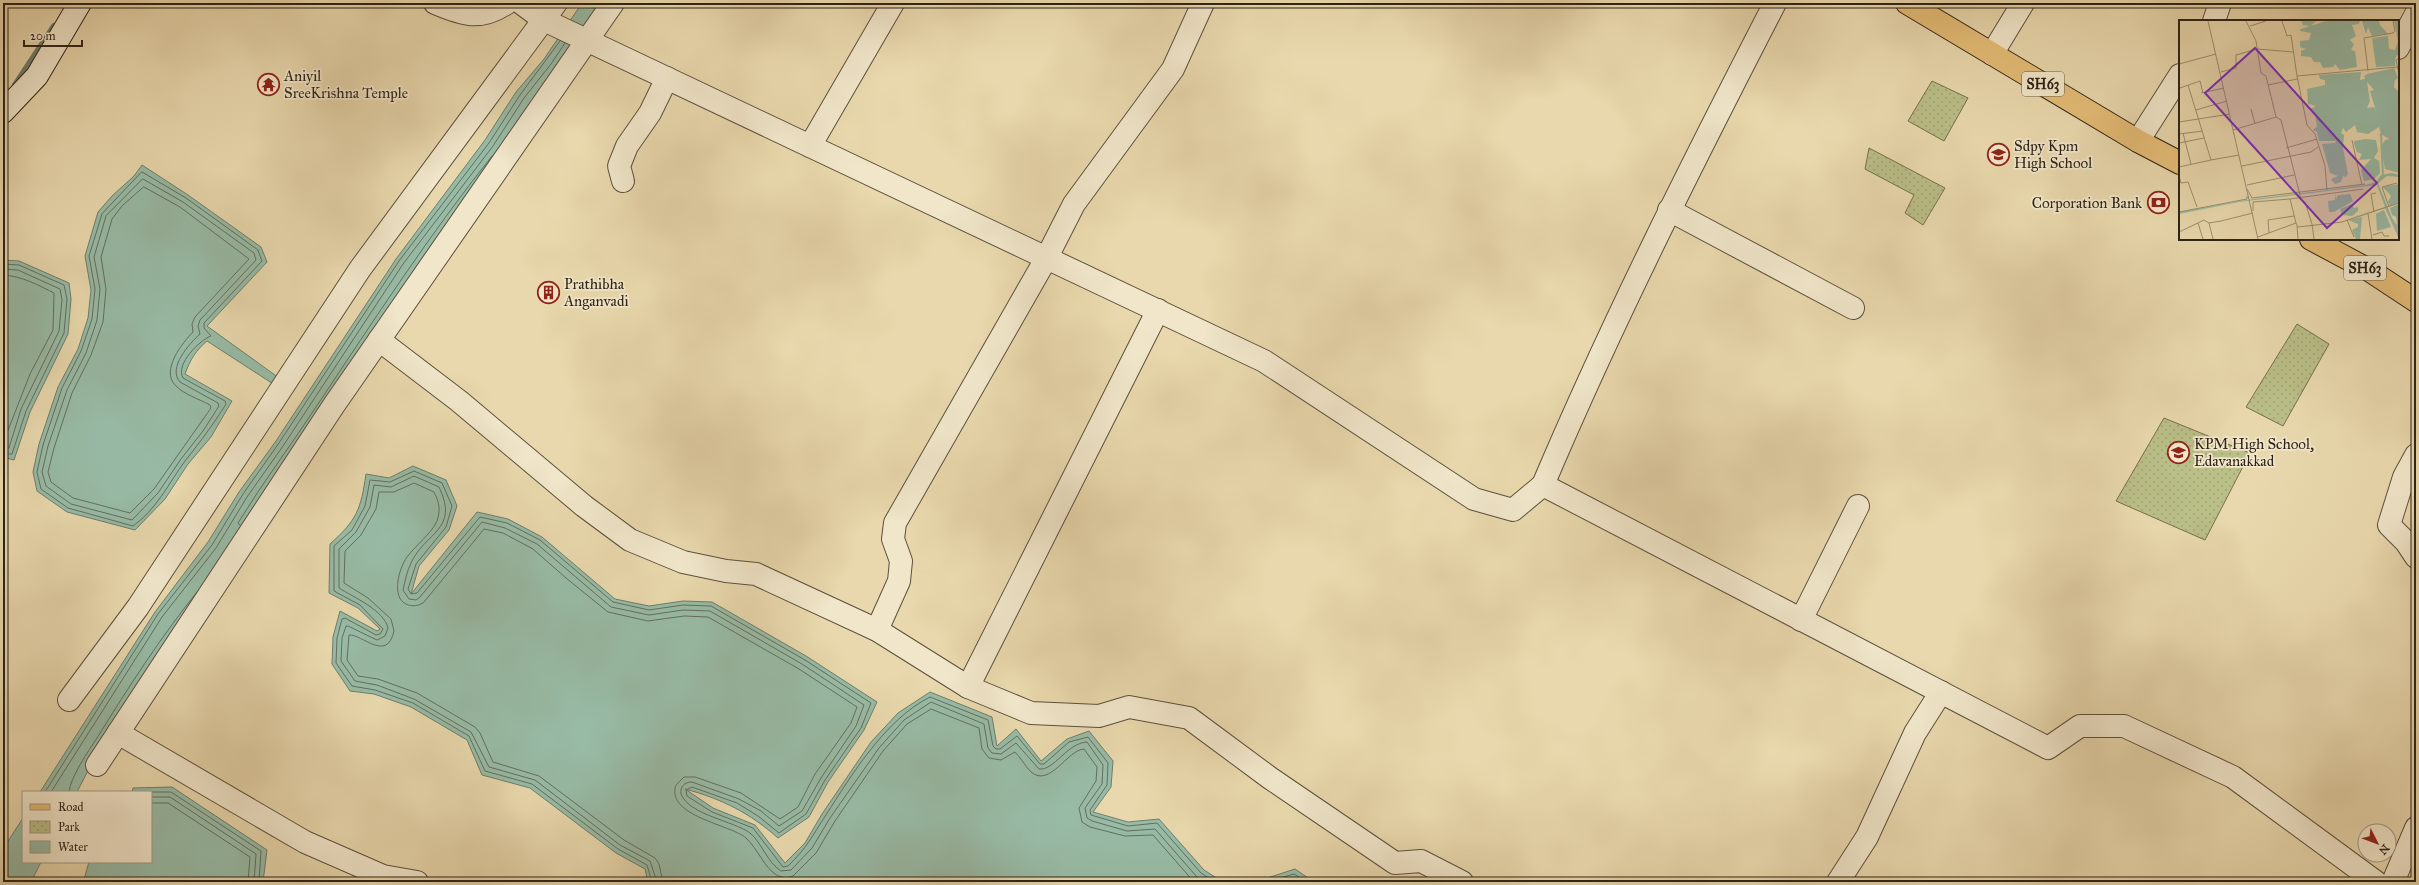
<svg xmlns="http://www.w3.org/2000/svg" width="2419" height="885" font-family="'IM FELL Great Primer',serif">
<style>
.park{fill:url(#park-dots);stroke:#74704e}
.water{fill:#98bba6;stroke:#6d7e6c}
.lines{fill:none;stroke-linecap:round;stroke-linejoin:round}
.shore{stroke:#626f5e;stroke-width:1}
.stream{stroke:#6d7e6c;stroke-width:6}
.street-casing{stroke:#5c503c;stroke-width:24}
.secondary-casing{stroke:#2d2316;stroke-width:24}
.primary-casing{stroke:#2d2316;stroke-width:24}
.street{stroke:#f1e6ca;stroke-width:22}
.secondary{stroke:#f1e6ca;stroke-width:22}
.primary{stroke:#e4bc76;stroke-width:22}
.labels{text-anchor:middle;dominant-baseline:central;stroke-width:3.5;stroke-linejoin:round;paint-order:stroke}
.shield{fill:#f1e6ca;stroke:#685e4c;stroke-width:1}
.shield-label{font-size:14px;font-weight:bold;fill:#2d2316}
.poi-label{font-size:15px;fill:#2d2316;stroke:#f1e6ca;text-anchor:start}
.inset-river{fill:none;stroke:#98bba6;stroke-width:2}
.inset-road{fill:none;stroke:#9e9071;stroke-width:1}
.view{fill:#7b2cbf;fill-opacity:0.15;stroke:#7b2cbf;stroke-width:2}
.inset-edge{fill:none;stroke:#2d2316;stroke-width:2}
</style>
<defs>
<pattern id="park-dots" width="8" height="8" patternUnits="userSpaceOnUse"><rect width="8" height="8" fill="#babe87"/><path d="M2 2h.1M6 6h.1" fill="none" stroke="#a0a374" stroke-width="1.8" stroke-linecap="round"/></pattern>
</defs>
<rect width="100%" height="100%" fill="#e9d8ad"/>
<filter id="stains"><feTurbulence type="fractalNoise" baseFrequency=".005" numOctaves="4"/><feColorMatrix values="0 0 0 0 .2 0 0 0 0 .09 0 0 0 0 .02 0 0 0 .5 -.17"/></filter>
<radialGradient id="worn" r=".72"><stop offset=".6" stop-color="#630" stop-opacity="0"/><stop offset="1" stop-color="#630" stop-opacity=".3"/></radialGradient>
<g class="park">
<path d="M 1932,81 L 1968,98 L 1944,141 L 1908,121 Z"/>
<path d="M 1869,148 L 1945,188 L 1923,225 L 1905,213 L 1914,195 L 1865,169 Z"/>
<path d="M 2297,324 L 2329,344 L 2283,426 L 2246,407 Z"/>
<path d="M 2164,418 L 2250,453 L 2205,540 L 2116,501 Z"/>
</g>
<g class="water">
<path d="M 582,3 L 618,3 L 95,757 L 77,792 L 40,792 L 155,612 L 208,542 L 239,492 L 276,441 L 396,259 L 485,140 L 516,92 L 544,59 Z"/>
<path d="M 142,165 L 188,195 L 261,247 L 267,262 L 207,326 L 286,383 L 281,389 L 207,341 C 196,350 190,360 185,374 L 232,401 L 211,437 L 188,464 L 165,499 L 135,530 L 67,512 L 37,491 L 33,472 L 39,444 L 58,387 L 78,349 L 88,318 L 91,290 L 85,256 L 98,212 L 112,196 L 134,176 Z"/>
<path d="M 3,260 L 19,261 L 69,283 L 71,299 L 68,334 L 30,412 L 14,460 L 3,457 Z"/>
<path d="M 413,466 L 446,480 L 457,506 L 449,530 L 419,566 L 411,594 L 477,512 L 508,519 L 542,537 L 615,599 L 649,606 L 683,601 L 712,602 L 806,656 L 877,702 L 864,730 L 828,782 L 809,817 L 778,838 C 750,813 722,799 685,789 L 713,808 L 755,825 L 785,863 L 805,843 L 822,814 L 871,742 L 898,713 L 930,692 L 992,717 L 997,746 L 1016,729 L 1041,761 L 1067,739 L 1089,731 L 1113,761 L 1111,787 L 1093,812 L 1128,822 L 1159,819 L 1204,870 L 1223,882 L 648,882 L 645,869 L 616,853 L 530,788 L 482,775 L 467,740 L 411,707 L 374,694 L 350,691 L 332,664 L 333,637 L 340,611 L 377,631 L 380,629 L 358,608 L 329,593 L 330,544 C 357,520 361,509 366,474 L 389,478 Z"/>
<path d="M 172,787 L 267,850 L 263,882 L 80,882 L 85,876 L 89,862 L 151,862 L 151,792 L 132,792 L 133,788 Z"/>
<path d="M 23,818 L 23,862 L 41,862 L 31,882 L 3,882 L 3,849 Z"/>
<path d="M 1295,869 L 1314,882 L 1255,882 Z"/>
</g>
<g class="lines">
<g class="shore">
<path d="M 142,172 L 186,198 L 258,250 L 262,261 L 204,323 L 204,328 L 211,336 C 200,340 175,364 183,378 L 225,401 L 226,404 C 213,425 200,442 185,461 C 169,483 156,510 133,526 L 68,508 L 41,489 L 37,472 L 43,445 L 62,388 L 81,351 L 92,319 L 95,289 L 89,256 L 102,214 Z"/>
<path d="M 143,179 L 183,202 L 254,253 L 256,260 L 200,320 L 198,326 L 200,334 C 190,343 167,368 180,382 L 218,403 L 219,406 L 203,431 L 181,459 L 158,493 L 132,520 L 71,504 L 46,486 L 42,472 L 48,446 L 67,390 L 86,353 L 97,320 L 100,289 L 94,257 L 106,216 Z"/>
<path d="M 144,187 L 180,207 L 249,259 L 195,317 L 192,324 L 193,332 C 182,343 161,370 175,385 C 183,394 199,399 210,405 L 211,408 L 154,489 L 130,513 L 73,498 L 51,482 L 48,472 L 54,448 L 72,393 L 91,355 L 103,322 L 106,289 L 101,257 L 112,219 L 122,206 Z"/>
<path d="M 3,264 L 19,265 L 64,285 L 67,299 L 64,333 L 26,411 L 12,454 L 3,454"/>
<path d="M 3,269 L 18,270 L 60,289 L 62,300 L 59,331 L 21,409 L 9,448 L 3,449"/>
<path d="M 3,275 C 22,276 38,285 54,293 L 53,330 L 30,374 L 3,443"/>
<path d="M 240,525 L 238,523 C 263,482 292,444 318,404 C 374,320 429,235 492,156"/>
<path d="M 45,792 L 158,614 L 212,545 L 243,494 L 279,443 L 399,261 L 489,143 L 520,95 L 560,41"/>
<path d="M 51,792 L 162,617 L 216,548 L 247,497 L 283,446 L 403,264 L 493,146 L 524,98 L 551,64 L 565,43"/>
<path d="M 69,792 C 70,778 89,750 97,738 C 128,688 160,638 197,592"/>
<path d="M 137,792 L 171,792 L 261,851 L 259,882"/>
<path d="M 151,797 L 170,797 L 256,854 L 254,882"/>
<path d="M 151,803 L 168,803 L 250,857 L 248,882"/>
<path d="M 652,882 L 647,865 L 618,849 L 532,784 L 485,771 L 469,736 L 413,703 L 375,690 L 352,686 L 336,663 L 337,638 L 342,619 L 345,618 L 376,635 L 380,634 L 383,629 L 360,605 L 334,591 L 334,546 L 352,530 L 365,506 L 370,480 L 390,482 L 414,471 L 442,483 L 452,506 L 446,527 L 416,564 L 408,589 L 411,594 L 417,593 L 480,517 L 507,523 L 540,540 L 613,602 L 649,610 L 683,605 L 711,606 L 805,660 L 871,703 L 861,728 L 825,780 L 806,814 L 779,833 L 758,816 L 737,803 L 692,787 L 686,790 L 687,796 L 712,812 L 753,828 L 783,867 L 788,866 C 807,848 812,836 826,815 C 852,774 886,719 930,697 L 988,720 L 993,746 L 996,749 L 1000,749 L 1017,736 L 1040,764 L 1044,764 L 1069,742 L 1088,737 L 1108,763 L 1107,785 L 1090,810 L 1091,815 L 1128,826 L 1157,823 L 1201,873 L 1215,882"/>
<path d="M 657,882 L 650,861 L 620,845 L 535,780 L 489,767 L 471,732 L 414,699 L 377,685 L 355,681 L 341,661 L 342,638 L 346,626 L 348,626 L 377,640 L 385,636 L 388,628 C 384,610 353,597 339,588 L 339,549 L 356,532 L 370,507 L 374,485 L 391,487 L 414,476 L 439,487 C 460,530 425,532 411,563 C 407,571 405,581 403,590 L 409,599 L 416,600 L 420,597 L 482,522 L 505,528 L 537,544 L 611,607 L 649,615 L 683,610 L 710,611 L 802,664 L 864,705 L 856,726 L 821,778 L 802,811 L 779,826 L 761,811 L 739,799 L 692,782 C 684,782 680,787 681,794 C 689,815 734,821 750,833 C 762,843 767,862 781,871 L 791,870 L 812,848 L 830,818 L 879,748 L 904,720 L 931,702 L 984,724 L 988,748 L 992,753 L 1001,754 L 1016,743 L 1039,769 C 1054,771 1067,743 1087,742 L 1103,765 L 1102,784 L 1085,808 L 1087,818 L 1092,821 L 1127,831 L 1155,829 L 1197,877 L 1205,882"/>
<path d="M 663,882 L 659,864 L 655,858 L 624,840 L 539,776 L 493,762 L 480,733 L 475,727 L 417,693 L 378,679 L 358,676 L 347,660 L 349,635 C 362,634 387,663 394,631 L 391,619 L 368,598 L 344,583 L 345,551 L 361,535 L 376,509 L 379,492 L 394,492 L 414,483 L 434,492 C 439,502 441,509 437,521 C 431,534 416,545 407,557 C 399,568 391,597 406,604 C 412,607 419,606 424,602 L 484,529 L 503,533 L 533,549 L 566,578 L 608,612 L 648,621 L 684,616 L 708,617 L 799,669 L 857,707 L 851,723 L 815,774 L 798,807 L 780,819 L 741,793 L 695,777 L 684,777 L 676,785 C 665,816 732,825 746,838 C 758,849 764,868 778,876 L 786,878 L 793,876 L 816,853 L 835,821 L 883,751 L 907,724 L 931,709 L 979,728 L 982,749 L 989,758 L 1001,760 L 1015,752 C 1021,758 1025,766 1031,772 C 1050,788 1067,750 1084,749 L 1097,767 L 1096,781 L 1079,808 L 1082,822 L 1090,827 L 1125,836 L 1153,835 L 1194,882"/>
<path d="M 1266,882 L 1294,874 L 1307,882"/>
</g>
<path class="stream" d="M 15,85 L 54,26"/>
<defs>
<g id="street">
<path d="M 435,3 C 463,15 480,21 507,3"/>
<path d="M 521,3 L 544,20 L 1264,361 L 1474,499 L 1513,510 L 1543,485 L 2048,748 L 2080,726 L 2124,726 L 2233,777 L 2376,882"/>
<path d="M 2214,21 L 2220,3"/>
<path d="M 2398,48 L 2416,14"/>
<path d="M 1992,54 L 2023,3"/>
<path d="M 2138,141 L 2180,75"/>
<path d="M 810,146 L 893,3"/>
<path d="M 623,181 L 619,166 L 627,146 L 650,113 L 667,78"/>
<path d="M 1669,210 L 1853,308"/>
<path d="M 379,340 L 459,401 L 584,506 L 630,540 L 683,562 L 726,571 L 756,574 L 877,630 L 968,687 L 1031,713 L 1099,716 L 1129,707 L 1189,718 L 1270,778 L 1395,863 L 1421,861 L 1462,882"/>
<path d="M 2416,455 L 2404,477 L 2389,525 L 2406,542 L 2416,557"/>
<path d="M 1543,485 C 1613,320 1693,162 1775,3"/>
<path d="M 1801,620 L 1858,506"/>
<path d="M 877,630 L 899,581 L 901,561 L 893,539 L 895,523 L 1047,257 L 1074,204 L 1173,69 L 1203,3"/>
<path d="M 968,687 L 1158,310"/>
<path d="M 69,700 L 138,607 L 360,269 L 556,3"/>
<path d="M 118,733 L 305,842 L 383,876 L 417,882"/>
<path d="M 97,765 L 334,405 L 613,3"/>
<path d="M 1838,882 L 1867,837 L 1915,733 L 1941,692"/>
<path d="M 2393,882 L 2416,828"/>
</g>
<path id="secondary" d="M 3,112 L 37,76 L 80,3"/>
<g id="primary">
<path d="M 1907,3 L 2138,141 L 2180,163"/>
<path d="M 2311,239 L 2369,270 L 2416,301"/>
</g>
</defs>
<use href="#street" class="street-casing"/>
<use href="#secondary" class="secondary-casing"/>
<use href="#primary" class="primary-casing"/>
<use href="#street" class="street"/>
<use href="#secondary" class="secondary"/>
<use href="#primary" class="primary"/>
</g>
<defs>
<symbol id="temple-ring" viewBox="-11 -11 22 22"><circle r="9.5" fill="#f1e6ca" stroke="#8f2418" stroke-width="1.5"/><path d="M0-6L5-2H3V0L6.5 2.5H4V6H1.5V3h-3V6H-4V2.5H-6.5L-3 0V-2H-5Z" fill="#8f2418"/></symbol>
<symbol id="school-ring" viewBox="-11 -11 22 22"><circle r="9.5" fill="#f1e6ca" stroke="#8f2418" stroke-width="1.5"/><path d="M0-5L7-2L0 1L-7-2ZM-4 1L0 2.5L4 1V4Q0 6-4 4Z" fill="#8f2418"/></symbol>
<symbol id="bank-ring" viewBox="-11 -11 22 22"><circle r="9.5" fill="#f1e6ca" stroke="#8f2418" stroke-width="1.5"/><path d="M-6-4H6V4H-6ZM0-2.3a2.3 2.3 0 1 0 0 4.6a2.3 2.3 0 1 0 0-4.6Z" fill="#8f2418"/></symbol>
<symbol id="building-ring" viewBox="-11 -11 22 22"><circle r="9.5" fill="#f1e6ca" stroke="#8f2418" stroke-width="1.5"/><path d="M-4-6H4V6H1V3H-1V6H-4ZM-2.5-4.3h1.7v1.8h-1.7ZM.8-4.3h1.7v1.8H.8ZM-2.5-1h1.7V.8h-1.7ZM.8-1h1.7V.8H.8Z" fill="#8f2418"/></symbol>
</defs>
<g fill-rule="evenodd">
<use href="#temple-ring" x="256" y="72" width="25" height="25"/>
<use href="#school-ring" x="1986" y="142" width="25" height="25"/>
<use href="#bank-ring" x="2146" y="190" width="25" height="25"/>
<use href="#building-ring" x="536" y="280" width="25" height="25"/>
<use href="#school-ring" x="2166" y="440" width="25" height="25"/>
</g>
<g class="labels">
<g class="shield">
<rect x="2022" y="72" width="42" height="24" rx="3"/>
<rect x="2344" y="256" width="42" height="24" rx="3"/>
</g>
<g class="shield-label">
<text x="2043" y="84">SH63</text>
<text x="2365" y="268">SH63</text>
</g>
<g class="poi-label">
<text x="284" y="76">Aniyil<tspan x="284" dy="17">SreeKrishna Temple</tspan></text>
<text x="2014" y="146">Sdpy Kpm<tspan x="2014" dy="17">High School</tspan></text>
<text x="2142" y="203" text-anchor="end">Corporation Bank</text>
<text x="564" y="284">Prathibha<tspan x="564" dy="17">Anganvadi</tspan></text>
<text x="2194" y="444">KPM High School,<tspan x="2194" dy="17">Edavanakkad</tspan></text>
</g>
</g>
<g transform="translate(2179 20)">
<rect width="220" height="220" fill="#e9d8ad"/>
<path d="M 122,1 L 137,1 L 132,6 L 147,1 L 181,1 L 180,4 L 173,5 L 177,16 L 171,20 L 175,24 L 172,30 L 176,31 L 178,47 L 161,50 L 156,44 L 154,47 L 144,48 L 141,42 L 135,42 L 132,37 L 122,36 L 122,31 L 127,29 L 121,27 L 121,21 L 130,20 L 132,13 L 121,11 L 122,9 L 131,6 L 124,5 ZM 183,1 L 200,1 L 201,5 L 209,14 L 193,16 L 189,7 L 187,14 ZM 215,1 L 220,1 L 220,37 L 218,35 L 216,39 L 216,46 L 197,47 L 193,18 L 209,16 L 210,29 L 216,30 L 219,21 ZM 215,48 L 219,58 L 216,60 L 215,67 L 220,72 L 220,153 L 206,149 L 202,127 L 206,120 L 210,119 L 202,114 L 200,107 L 189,114 L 178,112 L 176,105 L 167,112 L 164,108 L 162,113 L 165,115 L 164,128 L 169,154 L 167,157 L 164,156 L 162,162 L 156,164 L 152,159 L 159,156 L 151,153 L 143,124 L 156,123 L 157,121 L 140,121 L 138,112 L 134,110 L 138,106 L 136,94 L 131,89 L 137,86 L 129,84 L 128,69 L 146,65 L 146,60 L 141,59 L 140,55 L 182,52 L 181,60 L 186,59 L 185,56 L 188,54 ZM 188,62 L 195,70 L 191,71 L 197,91 L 195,87 L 188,88 L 191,81 ZM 186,119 L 197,120 L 199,131 L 195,138 L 200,141 L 201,153 L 195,159 L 185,161 L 182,150 L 192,139 L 180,140 L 183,134 L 178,132 L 175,124 L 175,121 ZM 213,153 L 220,155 L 220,157 L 208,156 L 199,163 L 213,198 L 218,205 L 217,197 L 213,195 L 211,188 L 220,184 L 220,219 L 206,188 L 165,200 L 206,187 L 198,165 L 60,182 L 0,194 L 0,192 L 67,180 L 186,165 L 197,162 L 202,155 ZM 220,164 L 220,183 L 211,186 L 209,182 L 212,176 L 204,167 ZM 156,173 L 157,179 L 159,175 L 171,174 L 174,181 L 155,192 L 150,192 L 149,181 L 156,180 ZM 173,184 L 175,188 L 179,187 L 179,191 L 173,196 L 163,195 L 161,189 ZM 205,190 L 212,207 L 198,211 L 197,194 ZM 183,197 L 181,219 L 177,219 L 173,210 L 179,207 L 179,204 L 169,200 Z" fill="#98bba6" fill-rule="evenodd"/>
<path class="inset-river" d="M 202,113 L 204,156"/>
<path class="inset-road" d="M 29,1 L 79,219M 67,1 L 77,21 L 82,53 L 87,56 L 97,97 L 102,100 L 122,179 L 126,182 L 133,204 L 135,219M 103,1 L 108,16 L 112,15 L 118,56M 71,6 L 87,1M 220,38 L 217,40 L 220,54M 0,44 L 37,34M 189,51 L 185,18 L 214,13 L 216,11 L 214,1M 42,52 L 57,48 L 57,35 L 78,29 L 114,32M 9,65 L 32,140 L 60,135M 89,65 L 118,59M 1,68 L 21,61 L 24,73M 22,73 L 45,68M 72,89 L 76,104M 17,90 L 48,81M 0,102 L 51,94M 54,110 L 97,97M 4,113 L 12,144M 0,114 L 24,111M 173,120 L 183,165M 0,123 L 25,118M 107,128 L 138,119M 63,146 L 132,132 L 139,127M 0,147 L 32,140M 0,156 L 2,163 L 9,162 L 18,187M 68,165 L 115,155M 68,169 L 73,178 L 186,164M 148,170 L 146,146 L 136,114 L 128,105 L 118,56 L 218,47M 210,187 L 203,167 L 218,163M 74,191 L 74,182 L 111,179M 0,192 L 68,179 L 68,176M 195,192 L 192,174 L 197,173M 189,194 L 193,219M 168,200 L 175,217M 19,203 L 24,219M 30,203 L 34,219M 117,203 L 111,179 L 184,169M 118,206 L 119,219M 0,212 L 25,200 L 30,203 L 42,201 L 74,193M 90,213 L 89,200 L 115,196M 194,215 L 203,212 L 205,216 L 210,216M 79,217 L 117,203 L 119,207 L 163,202 L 220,183"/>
<path class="view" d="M 76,28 L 198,163 L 148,208 L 26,73 Z"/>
<rect width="220" height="220" class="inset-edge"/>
</g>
<rect width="2419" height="885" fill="none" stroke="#e9d8ad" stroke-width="16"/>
<rect x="4" y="4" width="2411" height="877" fill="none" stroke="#2d2316" stroke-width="2"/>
<rect x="8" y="8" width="2403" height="869" fill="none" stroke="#2d2316"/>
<rect x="22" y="791" width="130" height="72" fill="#f1e6ca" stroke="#a39882"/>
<rect x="30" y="804" width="20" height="6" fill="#e4bc76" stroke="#a39882"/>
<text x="58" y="811" font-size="12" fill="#2d2316">Road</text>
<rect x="30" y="821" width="20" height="12" fill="url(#park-dots)" stroke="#a39882"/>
<text x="58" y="831" font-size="12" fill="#2d2316">Park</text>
<rect x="30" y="841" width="20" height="12" fill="#98bba6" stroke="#a39882"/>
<text x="58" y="851" font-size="12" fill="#2d2316">Water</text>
<g transform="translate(2377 843) rotate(132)"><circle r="19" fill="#f1e6ca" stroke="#a39882"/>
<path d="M0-3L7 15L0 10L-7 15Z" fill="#8f2418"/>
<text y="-6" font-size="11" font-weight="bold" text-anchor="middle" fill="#2d2316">N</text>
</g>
<path d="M24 40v6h58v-6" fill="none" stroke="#2d2316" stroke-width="2"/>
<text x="30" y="40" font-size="12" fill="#2d2316" stroke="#f1e6ca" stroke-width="3" paint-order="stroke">20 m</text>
<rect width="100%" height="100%" filter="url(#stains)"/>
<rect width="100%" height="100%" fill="url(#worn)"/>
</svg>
